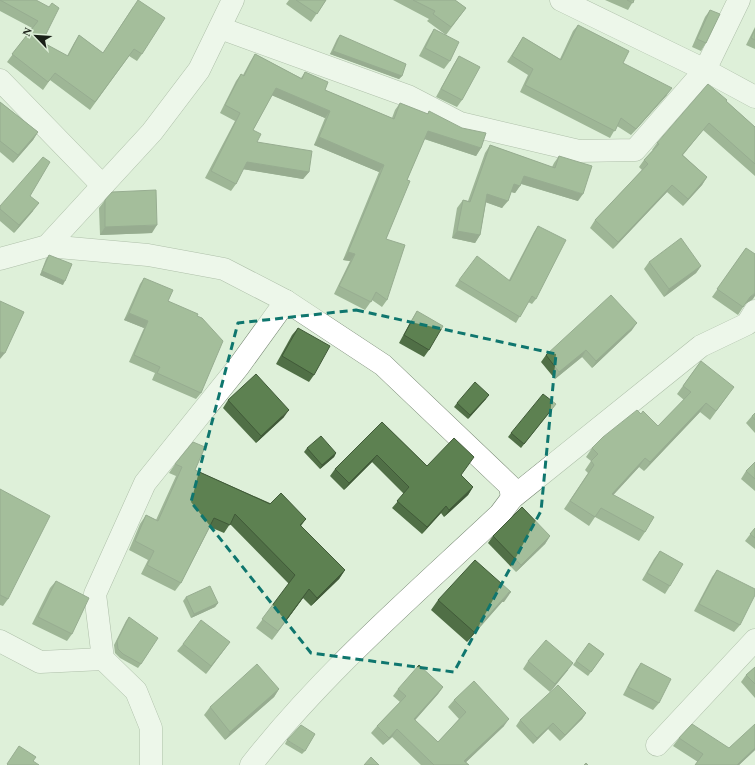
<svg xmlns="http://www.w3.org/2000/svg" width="755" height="765" font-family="'Times New Roman',serif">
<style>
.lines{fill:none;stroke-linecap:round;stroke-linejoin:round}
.street-casing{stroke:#758571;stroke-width:23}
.street{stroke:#fff;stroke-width:22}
.wall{fill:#506f46}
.shaded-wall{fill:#415a39}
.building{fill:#5d8151;stroke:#415a39}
.marked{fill:none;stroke:#0f766e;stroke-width:3;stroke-dasharray:8 5;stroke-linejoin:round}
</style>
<rect width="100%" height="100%" fill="#def0d9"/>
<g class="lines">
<defs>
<g id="street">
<path d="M 561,0 L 705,70 L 755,97"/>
<path d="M 220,28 L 408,96 L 460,123 L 579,151 L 635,150 L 705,70 L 739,0"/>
<path d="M 0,80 L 103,186"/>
<path d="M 47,246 L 152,132 L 199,70 L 233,0"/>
<path d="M 0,259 L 47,246 L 148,255 L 224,269 L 286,301 L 383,365 L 510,486 L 512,498"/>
<path d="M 0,641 L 40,662 L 103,659"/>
<path d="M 657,745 L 755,640"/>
<path d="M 151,765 L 151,728 L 136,691 L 103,659 L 95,594 L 145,483 L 239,366 L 286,301"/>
<path d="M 251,765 C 324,672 415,594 500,514 L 512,498 L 701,346 L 747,324 L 755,311"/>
</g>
</defs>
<use href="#street" class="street-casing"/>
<use href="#street" class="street"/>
</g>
<g class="wall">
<path d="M 0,0 L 36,0 L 42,42 L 67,56 L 74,43 L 79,35 L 103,53 L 133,7 L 142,54 L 137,61 L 129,56 L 90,110 L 50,80 L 43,90 L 7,62 L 32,28 L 0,11 Z"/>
<path d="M 289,0 L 326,0 L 311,22 L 286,4 Z"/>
<path d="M 393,0 L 455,0 L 466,8 L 446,35 L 427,21 L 429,19 Z"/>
<path d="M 605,0 L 634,0 L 628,10 Z"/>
<path d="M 710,10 L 706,43 L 701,51 L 692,47 L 705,17 Z"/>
<path d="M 578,25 L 623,63 L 667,95 L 631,135 L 617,126 L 610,138 L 520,92 L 528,75 L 507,62 L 523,37 L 560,59 L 573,31 Z"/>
<path d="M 755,27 L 755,49 L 746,45 Z"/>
<path d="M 434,29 L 450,61 L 444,69 L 419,56 L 429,37 Z"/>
<path d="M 340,35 L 402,76 L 399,79 L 330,54 L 337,39 Z"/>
<path d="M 255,54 L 301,78 L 305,72 L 325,90 L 392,118 L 395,110 L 400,103 L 427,114 L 429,111 L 481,148 L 476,156 L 424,139 L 407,180 L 386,239 L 387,300 L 382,307 L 372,300 L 365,310 L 334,294 L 350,261 L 343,260 L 379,172 L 314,145 L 325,118 L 272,95 L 253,130 L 257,142 L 309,172 L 303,179 L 243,169 L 236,184 L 231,191 L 205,178 L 235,121 L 220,113 L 236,81 L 241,74 L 243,75 L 250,62 Z"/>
<path d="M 459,56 L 462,100 L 457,107 L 436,97 L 454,64 Z"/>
<path d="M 726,101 L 755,127 L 755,176 L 703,130 L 683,155 L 707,177 L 702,185 L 683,206 L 667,192 L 613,249 L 590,228 L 595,220 L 642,170 L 639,167 L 644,160 L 653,150 L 652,150 L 657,143 Z"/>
<path d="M 0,102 L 38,132 L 33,140 L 13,163 L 0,152 Z"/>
<path d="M 490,145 L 552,167 L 554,163 L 559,156 L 578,201 L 521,184 L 515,193 L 511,192 L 502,208 L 486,202 L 480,235 L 475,243 L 452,238 L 457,208 L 463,200 L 468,201 L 485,153 Z"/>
<path d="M 30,196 L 33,211 L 14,233 L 0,221 L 0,206 Z"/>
<path d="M 105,200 L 152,233 L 100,235 L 99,208 Z"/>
<path d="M 538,226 L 536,299 L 532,304 L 528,302 L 516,323 L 455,286 L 459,280 L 509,280 L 534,232 Z"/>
<path d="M 746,248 L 753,299 L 745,304 L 738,315 L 712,297 Z"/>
<path d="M 49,255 L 63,285 L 40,275 L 46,259 Z"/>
<path d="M 649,262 L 701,266 L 696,273 L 664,297 L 644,269 Z"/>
<path d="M 144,278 L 168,301 L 197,316 L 201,393 L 196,399 L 152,380 L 155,373 L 129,362 L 144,328 L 124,320 L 140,284 Z"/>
<path d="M 417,311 L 429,350 L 424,357 L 399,343 L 412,319 Z"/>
<path d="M 298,328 L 314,375 L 309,382 L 276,364 L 292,335 Z"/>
<path d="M 632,330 L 592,368 L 582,357 L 555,379 L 541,362 L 546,355 Z"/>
<path d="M 701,361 L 728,395 L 710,420 L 700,412 L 644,471 L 639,467 L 613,495 L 645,532 L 639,541 L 595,517 L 589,526 L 564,509 L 588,473 L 585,470 L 591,461 L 586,457 L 592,448 L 641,414 L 658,426 L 684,400 L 677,394 Z"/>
<path d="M 486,399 L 468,419 L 454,407 L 457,403 Z"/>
<path d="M 228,400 L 284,417 L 256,443 L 223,408 Z"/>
<path d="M 556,404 L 521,448 L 508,437 L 511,433 Z"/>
<path d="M 755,413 L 755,433 L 746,423 L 752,416 Z"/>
<path d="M 382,422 L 427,466 L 461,475 L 473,487 L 468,495 L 444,517 L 441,513 L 422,534 L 392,508 L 404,494 L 372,462 L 344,490 L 330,476 L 335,469 Z"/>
<path d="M 307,448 L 336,453 L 334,457 L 320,469 L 304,452 Z"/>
<path d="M 755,462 L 755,491 L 741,479 L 746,471 Z"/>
<path d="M 175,464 L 195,470 L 306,519 L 301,526 L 345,570 L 339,579 L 311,606 L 303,598 L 272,640 L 256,628 L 289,584 L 230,524 L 224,533 L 210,527 L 181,583 L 175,591 L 141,574 L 148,560 L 129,550 L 140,524 L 146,515 L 156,520 L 176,476 L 169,473 Z"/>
<path d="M 0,489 L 8,599 L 3,606 L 0,605 Z"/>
<path d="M 755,528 L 755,549 L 745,541 Z"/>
<path d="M 493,536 L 550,536 L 545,544 L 516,572 L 488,543 Z"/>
<path d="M 660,551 L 670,586 L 665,594 L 642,580 L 654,559 Z"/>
<path d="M 717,570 L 740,625 L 734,632 L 694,611 L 712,577 Z"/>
<path d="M 56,581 L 72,634 L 67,641 L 32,624 L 50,588 Z"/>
<path d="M 186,597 L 218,603 L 215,607 L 191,618 L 183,601 Z"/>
<path d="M 438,600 L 504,602 L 502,602 L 467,642 L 431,610 Z"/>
<path d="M 129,617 L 141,664 L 138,668 L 120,658 L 115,653 L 114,645 L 126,621 Z"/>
<path d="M 230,642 L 206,674 L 177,651 L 183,644 Z"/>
<path d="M 589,643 L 604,654 L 588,676 L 573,665 Z"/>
<path d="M 528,661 L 568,670 L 550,692 L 523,669 Z"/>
<path d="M 641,663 L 659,703 L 653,710 L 623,695 L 636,670 Z"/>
<path d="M 755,667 L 755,698 L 741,682 L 746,675 Z"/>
<path d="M 443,687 L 438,694 L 415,720 L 438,742 L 459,719 L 448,707 L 454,700 L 504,726 L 466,762 L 469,765 L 421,765 L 392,737 L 383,745 L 371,733 L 377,726 L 400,702 L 393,696 L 398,689 Z"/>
<path d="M 279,689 L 274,697 L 225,740 L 204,715 L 210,707 Z"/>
<path d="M 586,713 L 582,719 L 560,741 L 548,729 L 533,744 L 516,726 L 520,720 Z"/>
<path d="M 679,738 L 729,748 L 755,750 L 739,765 L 695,765 L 698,762 L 673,746 Z"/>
<path d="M 287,740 L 305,751 L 302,754 L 285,744 Z"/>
</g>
<g class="shaded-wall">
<path d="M 333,51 L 402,76 L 399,79 L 330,54 Z"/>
<path d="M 276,88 L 330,111 L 325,118 L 271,95 Z"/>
<path d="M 672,88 L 667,95 L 631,135 L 636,129 Z"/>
<path d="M 428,131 L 481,148 L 476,156 L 422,138 Z"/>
<path d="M 38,132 L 33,140 L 13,163 L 18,155 Z"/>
<path d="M 319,137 L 384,165 L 379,172 L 314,145 Z"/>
<path d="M 247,162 L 309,172 L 303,179 L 242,169 Z"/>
<path d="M 524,176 L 583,194 L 578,201 L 519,183 Z"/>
<path d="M 707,177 L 702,185 L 683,206 L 688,199 Z"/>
<path d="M 514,184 L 520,186 L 515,193 L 508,191 Z"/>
<path d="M 672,185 L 667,192 L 613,249 L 618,242 Z"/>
<path d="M 487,194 L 508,201 L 502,208 L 482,201 Z"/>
<path d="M 39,203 L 33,211 L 14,233 L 19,225 Z"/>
<path d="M 157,225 L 152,233 L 100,235 L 105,227 Z"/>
<path d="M 457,231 L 480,235 L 475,243 L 452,238 Z"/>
<path d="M 348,252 L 355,254 L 350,261 L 343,260 Z"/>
<path d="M 701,266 L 696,273 L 664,297 L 669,289 Z"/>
<path d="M 42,271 L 65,281 L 63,285 L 40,275 Z"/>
<path d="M 755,293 L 755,296 L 753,299 L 745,304 L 750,297 Z"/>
<path d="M 129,313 L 148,321 L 144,328 L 124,320 Z"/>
<path d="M 637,323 L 632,330 L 592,368 L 596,361 Z"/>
<path d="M 586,350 L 582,357 L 555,379 L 559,372 Z"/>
<path d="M 0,352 L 5,353 L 0,359 Z"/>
<path d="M 489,395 L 486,399 L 468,419 L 470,415 Z"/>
<path d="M 706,403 L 700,412 L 644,471 L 650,462 Z"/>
<path d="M 289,410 L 284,417 L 256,443 L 261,436 Z"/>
<path d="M 336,453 L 334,457 L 320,469 L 322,465 Z"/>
<path d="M 377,455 L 372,462 L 344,490 L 349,483 Z"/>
<path d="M 645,458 L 639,467 L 606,503 L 612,494 Z"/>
<path d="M 473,487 L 468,495 L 444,517 L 449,510 Z"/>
<path d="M 446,506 L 441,513 L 422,534 L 427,527 Z"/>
<path d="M 550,536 L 545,544 L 516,572 L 521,565 Z"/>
<path d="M 345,570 L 339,579 L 311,606 L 317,598 Z"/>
<path d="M 309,589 L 303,598 L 272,640 L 278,631 Z"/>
<path d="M 509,592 L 511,592 L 504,602 L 502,602 L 467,642 L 474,632 Z"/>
<path d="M 218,603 L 215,607 L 191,618 L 194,614 Z"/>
<path d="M 230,642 L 206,674 L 211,666 Z"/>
<path d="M 573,663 L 568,670 L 550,692 L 555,684 Z"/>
<path d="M 443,687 L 438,694 L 409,727 L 414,719 Z"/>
<path d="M 279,689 L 274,697 L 225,740 L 230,732 Z"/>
<path d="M 586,713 L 582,719 L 560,741 L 565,735 Z"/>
<path d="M 509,719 L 504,726 L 463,765 L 464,761 Z"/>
<path d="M 553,723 L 548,729 L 533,744 L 537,738 Z"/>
<path d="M 397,729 L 392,737 L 383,745 L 389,738 Z"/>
<path d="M 755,748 L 755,750 L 739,765 L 737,765 Z"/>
</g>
<g class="building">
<path d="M 0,0 L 36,0 L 49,7 L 52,3 L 59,8 L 42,42 L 68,56 L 79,35 L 103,53 L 138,0 L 165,18 L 142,54 L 134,49 L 95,102 L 55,73 L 48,82 L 12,54 L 38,21 Z"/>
<path d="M 296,0 L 326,0 L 317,14 Z"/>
<path d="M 413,0 L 455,0 L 466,8 L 451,27 L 433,14 L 435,11 Z"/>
<path d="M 627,0 L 634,0 L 633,3 Z"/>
<path d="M 710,10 L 720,14 L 706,43 L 697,39 Z"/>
<path d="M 578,25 L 629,51 L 623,63 L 672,88 L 636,129 L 621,118 L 615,131 L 525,85 L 533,69 L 512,56 L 523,37 L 561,60 Z"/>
<path d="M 434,29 L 459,42 L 450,61 L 425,48 Z"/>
<path d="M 755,29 L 755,40 L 751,38 Z"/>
<path d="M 340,35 L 406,64 L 402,76 L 333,51 Z"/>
<path d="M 255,54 L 302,79 L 305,72 L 328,82 L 325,90 L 394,119 L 400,103 L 428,114 L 429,111 L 462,128 L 486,133 L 481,148 L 428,131 L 407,180 L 410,181 L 386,239 L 405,245 L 387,300 L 376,292 L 371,302 L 339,286 L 355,254 L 348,252 L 384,165 L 319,137 L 330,111 L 276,88 L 253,130 L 261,134 L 257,142 L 312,151 L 309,172 L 247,162 L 236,184 L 211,171 L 240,113 L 225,105 L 241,74 L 244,76 Z"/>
<path d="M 459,56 L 480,67 L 462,100 L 441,89 Z"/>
<path d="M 708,84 L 727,100 L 726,101 L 755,127 L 755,164 L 709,123 L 682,155 L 707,177 L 688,199 L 672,185 L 618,242 L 595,220 L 648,164 L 644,160 L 659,144 L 657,143 Z"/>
<path d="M 0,102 L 38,132 L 18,155 L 0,141 Z"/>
<path d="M 490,145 L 555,168 L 559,156 L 592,166 L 583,194 L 524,176 L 520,186 L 514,184 L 508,201 L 487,194 L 480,235 L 457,231 L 463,200 L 470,202 Z"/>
<path d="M 43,157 L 50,162 L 30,196 L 39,203 L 19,225 L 0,209 L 0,206 Z"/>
<path d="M 156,190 L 157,225 L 105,227 L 105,200 L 112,192 Z"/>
<path d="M 538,226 L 566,240 L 536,299 L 532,296 L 520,317 L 459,280 L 477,256 L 510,281 Z"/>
<path d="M 681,238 L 701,266 L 669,289 L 649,262 Z"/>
<path d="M 746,248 L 755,254 L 755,293 L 750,297 L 743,307 L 717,289 Z"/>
<path d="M 49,255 L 72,264 L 65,281 L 42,271 Z"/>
<path d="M 144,278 L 173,290 L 168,301 L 198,314 L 197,316 L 202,318 L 223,341 L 201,393 L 157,373 L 160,367 L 134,355 L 148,321 L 129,313 Z"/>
<path d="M 611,295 L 637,323 L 596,361 L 586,350 L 559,372 L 546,355 Z"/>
<path d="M 0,301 L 24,312 L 5,353 L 0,352 L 0,353 Z"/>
<path d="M 417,311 L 443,326 L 429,350 L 404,335 Z"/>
<path d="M 298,328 L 330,346 L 314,375 L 282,356 Z"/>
<path d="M 701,361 L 734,387 L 716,411 L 706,403 L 650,462 L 645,458 L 612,494 L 654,517 L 645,532 L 601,508 L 595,517 L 570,501 L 594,465 L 591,461 L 598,454 L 592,448 L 603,437 L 637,410 L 641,414 L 643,411 L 658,426 L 691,392 L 683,386 Z"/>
<path d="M 256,374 L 289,410 L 261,436 L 228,400 Z"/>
<path d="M 475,382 L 489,395 L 470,415 L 457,403 Z"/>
<path d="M 543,394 L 556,404 L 524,444 L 511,433 Z"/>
<path d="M 755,413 L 755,420 L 752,416 Z"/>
<path d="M 382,422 L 427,466 L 454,438 L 474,457 L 461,475 L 473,487 L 449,510 L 446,506 L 427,527 L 397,501 L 409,487 L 377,455 L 349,483 L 335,469 Z"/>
<path d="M 321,436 L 336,453 L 322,465 L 307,448 Z"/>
<path d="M 193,442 L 205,447 L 195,470 L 270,504 L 281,493 L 306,519 L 300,525 L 345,570 L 317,598 L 309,589 L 278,631 L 262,619 L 295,575 L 235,514 L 230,525 L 214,518 L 181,583 L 147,565 L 154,551 L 135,541 L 146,515 L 158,521 L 182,467 L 175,464 Z"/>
<path d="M 755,462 L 755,479 L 746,471 Z"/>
<path d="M 0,489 L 50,516 L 8,599 L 0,595 Z"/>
<path d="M 522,507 L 550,536 L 521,565 L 493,536 Z"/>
<path d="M 755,528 L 755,538 L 750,534 Z"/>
<path d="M 660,551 L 683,564 L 670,586 L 647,573 Z"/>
<path d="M 475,560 L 511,592 L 509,592 L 474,632 L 438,600 Z"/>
<path d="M 717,570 L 755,589 L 755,595 L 740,625 L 699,604 Z"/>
<path d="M 56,581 L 89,598 L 72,634 L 38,617 Z"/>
<path d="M 210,586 L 218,603 L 194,614 L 186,597 Z"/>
<path d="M 129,617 L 158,638 L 141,664 L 123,654 L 118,649 L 117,641 Z"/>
<path d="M 201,620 L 230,642 L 211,666 L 183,644 Z"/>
<path d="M 546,640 L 573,663 L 555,684 L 528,661 Z"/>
<path d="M 589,643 L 604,654 L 591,672 L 576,661 Z"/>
<path d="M 641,663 L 671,679 L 659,703 L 628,687 Z"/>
<path d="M 257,664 L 279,689 L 230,732 L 210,707 Z"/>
<path d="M 419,665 L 443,687 L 414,719 L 438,742 L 466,712 L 454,700 L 474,681 L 509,719 L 464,761 L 469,765 L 434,765 L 397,729 L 389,738 L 377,726 L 406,696 L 398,689 Z"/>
<path d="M 755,667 L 755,684 L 746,675 Z"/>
<path d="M 558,685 L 586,713 L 565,735 L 553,723 L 537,738 L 520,720 Z"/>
<path d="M 692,724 L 729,748 L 755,724 L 755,748 L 737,765 L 695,765 L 703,754 L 679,738 Z"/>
<path d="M 301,725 L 315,734 L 305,751 L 287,740 Z"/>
<path d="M 19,746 L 36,757 L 33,761 L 39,765 L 8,765 L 7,764 Z"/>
<path d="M 371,757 L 379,765 L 364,765 Z"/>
<path d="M 586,763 L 588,765 L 584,765 Z"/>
</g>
<path d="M0 0H755V765H0ZM 356,310 L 556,354 L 541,511 L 454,672 L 311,653 L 191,502 L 238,323 Z" fill="#def0d9" fill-opacity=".55" fill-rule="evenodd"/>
<path class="marked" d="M 356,310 L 556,354 L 541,511 L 454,672 L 311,653 L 191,502 L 238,323 Z"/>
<g transform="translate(36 36) rotate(295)" stroke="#def0d9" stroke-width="3" paint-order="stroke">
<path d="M0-3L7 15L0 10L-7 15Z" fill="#192017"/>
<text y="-6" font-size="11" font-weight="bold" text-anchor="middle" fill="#192017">N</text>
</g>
</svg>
